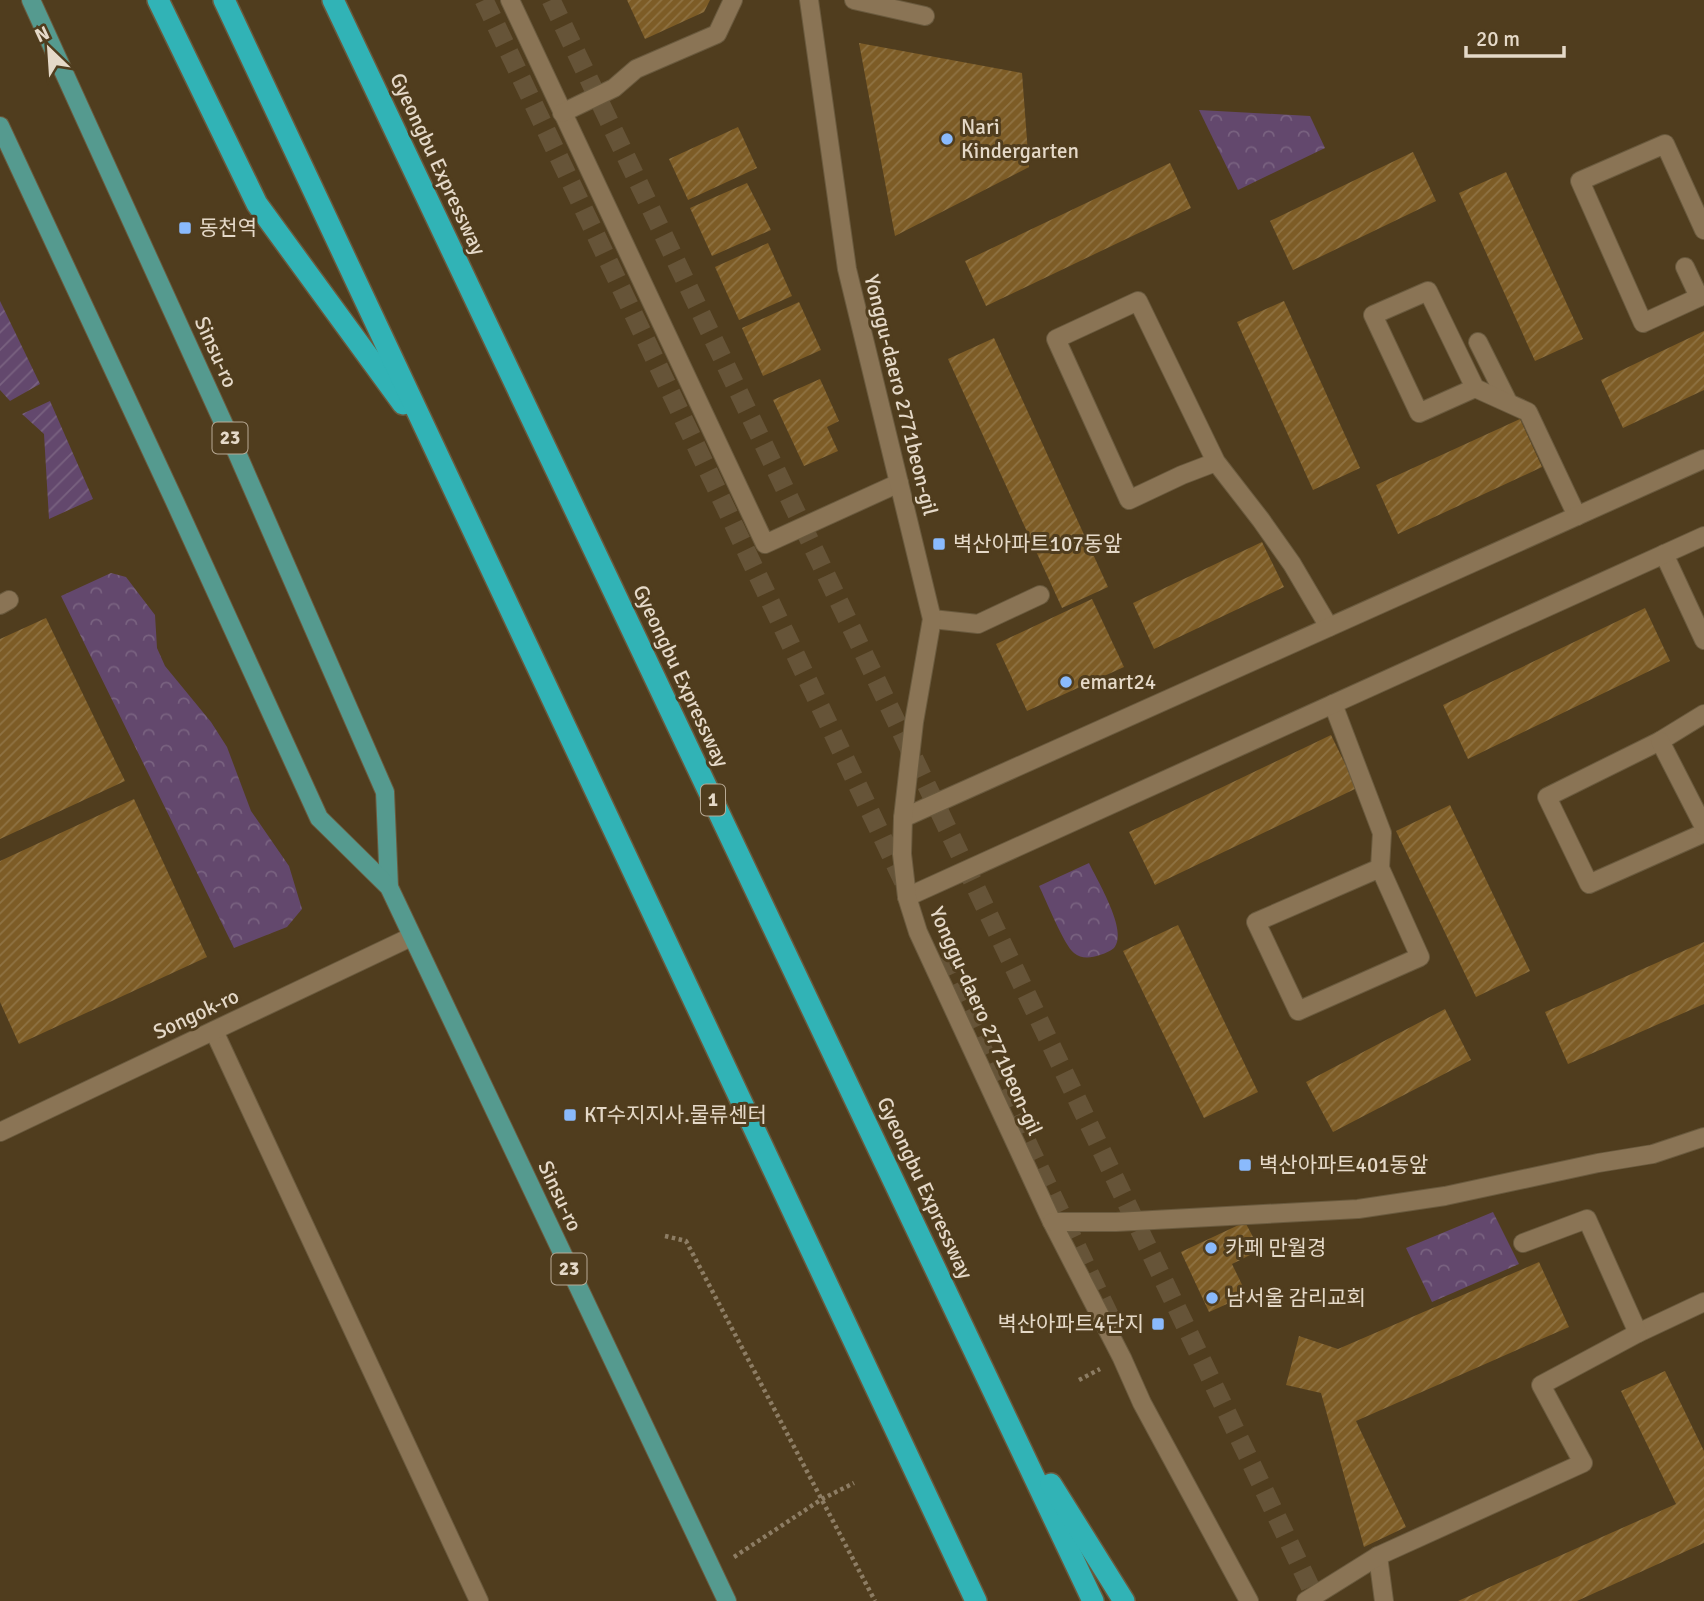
<svg xmlns="http://www.w3.org/2000/svg" width="1704" height="1601" font-family="Signika,'Noto Sans KR',sans-serif">
<style>
.park{fill:url(#park-crowns)}
.garden{fill:url(#garden-furrows)}
.building{fill:url(#building-hatch)}
.lines{fill:none;stroke-linecap:round;stroke-linejoin:round}
.trunk-tunnel{stroke:#665438;stroke-width:19;stroke-dasharray:19 10;stroke-linecap:butt}
.service-casing{stroke:#6a5a3e;stroke-width:20}
.minor-casing{stroke:#6a5a3e;stroke-width:20}
.tertiary-casing{stroke:#6a5a3e;stroke-width:20}
.primary-casing{stroke:#6a5a3e;stroke-width:20}
.motorway-casing{stroke:#6a5a3e;stroke-width:24}
.path{stroke:#8d7d64;stroke-width:4.5;stroke-dasharray:3.5 3.5;stroke-linecap:butt}
.service{stroke:#8a7455;stroke-width:18}
.minor{stroke:#8a7455;stroke-width:18}
.tertiary{stroke:#8a7455;stroke-width:18}
.primary{stroke:#559a8f;stroke-width:18}
.motorway{stroke:#31b3b6;stroke-width:21}
.poi-dot{fill:#8abafc;stroke:#503d1e;stroke-width:2.5}
.labels{text-anchor:middle;dominant-baseline:central;stroke-width:6;stroke-linejoin:round;paint-order:stroke}
.shield{fill:#503d1e;stroke:#b8aa95;stroke-width:2}
.shield-label{font-size:19px;font-weight:bold;fill:#e5d9c8}
.poi-label{font-size:21px;fill:#e5d9c8;stroke:#503d1e;text-anchor:start}
.street-label{font-size:21px;fill:#e5d9c8;stroke:#503d1e}
</style>
<defs>
<pattern id="park-crowns" width="20" height="18" patternUnits="userSpaceOnUse" patternTransform="scale(1.75)"><rect width="20" height="18" fill="#63486d"/><path d="M2 6a3 3 0 1 1 6 0M12 15a3 3 0 1 1 6 0" fill="none" stroke="#796280"/></pattern>
<pattern id="garden-furrows" width="10" height="10" patternUnits="userSpaceOnUse" patternTransform="scale(1.75)"><rect width="10" height="10" fill="#63486d"/><path d="M-1 1l2-2M0 10L10 0M9 11l2-2" fill="none" stroke="#796280"/></pattern>
<pattern id="building-hatch" width="6" height="6" patternUnits="userSpaceOnUse" patternTransform="scale(1.75)"><rect width="6" height="6" fill="#7d5c26"/><path d="M-1 1l2-2M0 6l6-6M5 7l2-2" fill="none" stroke="#8f7344"/></pattern>
</defs>
<rect width="100%" height="100%" fill="#503d1e"/>
<g class="park">
<path d="M 1199,110 L 1310,116 L 1325,148 L 1238,190 Z"/>
<path d="M 111,573 L 126,577 L 155,615 L 157,648 L 165,666 L 211,722 L 227,747 L 251,811 L 289,866 L 302,909 L 287,927 L 234,948 L 61,596 Z"/>
<path d="M 1089,863 C 1097,880 1129,932 1114,948 C 1111,951 1103,954 1100,955 C 1091,958 1081,959 1074,953 C 1064,945 1046,900 1039,886 Z"/>
<path d="M 1493,1212 L 1519,1264 L 1432,1302 L 1406,1248 Z"/>
</g>
<g class="garden">
<path d="M 0,301 L 40,384 L 10,401 L 0,390 Z"/>
<path d="M 50,401 L 93,499 L 49,519 L 44,434 L 22,414 Z"/>
</g>
<g class="building">
<path d="M 627,0 L 710,0 L 704,12 L 645,39 Z"/>
<path d="M 859,43 L 1022,73 L 1029,167 L 895,236 Z"/>
<path d="M 738,127 L 757,168 L 688,200 L 669,159 Z"/>
<path d="M 1413,152 L 1436,201 L 1293,270 L 1270,221 Z"/>
<path d="M 1170,163 L 1191,208 L 986,306 L 965,261 Z"/>
<path d="M 1506,172 L 1583,339 L 1535,361 L 1459,193 Z"/>
<path d="M 747,183 L 771,230 L 712,256 L 690,208 Z"/>
<path d="M 768,243 L 792,296 L 739,320 L 715,267 Z"/>
<path d="M 1284,301 L 1360,468 L 1313,490 L 1237,322 Z"/>
<path d="M 799,302 L 821,350 L 763,376 L 742,328 Z"/>
<path d="M 1704,331 L 1704,390 L 1623,428 L 1601,380 Z"/>
<path d="M 994,338 L 1108,587 L 1062,608 L 948,359 Z"/>
<path d="M 820,379 L 839,421 L 827,427 L 838,451 L 804,466 L 773,400 Z"/>
<path d="M 1520,419 L 1542,467 L 1398,534 L 1376,485 Z"/>
<path d="M 1262,542 L 1284,587 L 1154,649 L 1133,603 Z"/>
<path d="M 1092,599 L 1124,667 L 1027,711 L 996,644 Z"/>
<path d="M 1645,608 L 1670,661 L 1468,759 L 1443,705 Z"/>
<path d="M 46,618 L 125,781 L 0,839 L 0,639 Z"/>
<path d="M 1331,735 L 1357,788 L 1155,885 L 1129,832 Z"/>
<path d="M 134,799 L 207,957 L 19,1044 L 0,1002 L 0,861 Z"/>
<path d="M 1450,805 L 1530,971 L 1476,997 L 1396,831 Z"/>
<path d="M 1178,925 L 1258,1092 L 1204,1118 L 1123,951 Z"/>
<path d="M 1704,942 L 1704,1004 L 1568,1064 L 1545,1012 Z"/>
<path d="M 1445,1009 L 1471,1060 L 1333,1132 L 1306,1082 Z"/>
<path d="M 1245,1222 L 1260,1250 L 1232,1264 L 1247,1295 L 1209,1312 L 1181,1252 Z"/>
<path d="M 1539,1262 L 1569,1327 L 1356,1421 L 1406,1527 L 1364,1547 L 1321,1393 L 1286,1385 L 1299,1336 L 1338,1349 Z"/>
<path d="M 1665,1371 L 1704,1451 L 1704,1543 L 1577,1601 L 1458,1601 L 1676,1504 L 1621,1391 Z"/>
</g>
<g class="lines">
<g class="trunk-tunnel">
<path d="M 484,0 L 906,887"/>
<path d="M 551,0 L 1317,1601"/>
<path d="M 940,959 L 1113,1323"/>
</g>
<defs>
<g id="service">
<path d="M 510,0 L 765,544 L 899,483"/>
<path d="M 854,0 L 925,16"/>
<path d="M 562,113 L 614,88 L 636,69 L 717,34 L 733,0"/>
<path d="M 1704,230 L 1665,144 L 1580,181 L 1643,323 L 1704,295"/>
<path d="M 1685,267 L 1699,297"/>
<path d="M 1478,342 L 1508,402"/>
<path d="M 1475,388 L 1419,413 L 1373,315 L 1428,291 L 1475,388 L 1528,412 L 1577,516"/>
<path d="M 1216,462 L 1182,475 L 1129,500 L 1056,339 L 1138,301 L 1216,462 L 1261,520 L 1292,564 L 1329,627"/>
<path d="M 1664,554 L 1704,640"/>
<path d="M 1333,704 L 1382,833 L 1380,868 L 1420,957 L 1298,1011 L 1256,922 L 1380,868"/>
<path d="M 1704,714 L 1660,741 L 1547,797 L 1589,884 L 1704,833"/>
<path d="M 1660,741 L 1704,827"/>
<path d="M 903,818 L 1704,459"/>
<path d="M 907,897 L 1704,536"/>
<path d="M 1638,1333 L 1704,1302"/>
<path d="M 1378,1556 L 1384,1601"/>
<path d="M 1306,1601 L 1378,1556 L 1583,1463 L 1541,1385 L 1638,1333 L 1587,1219 L 1523,1243"/>
</g>
<g id="minor">
<path d="M 0,605 L 9,600"/>
<path d="M 932,619 L 978,624 L 1040,595"/>
<path d="M 214,1031 L 479,1601"/>
</g>
<g id="tertiary">
<path d="M 809,0 L 847,269 L 932,619 L 914,722 L 903,818 L 902,854 L 907,897 L 918,932 L 1052,1222 L 1122,1358 L 1142,1403 L 1249,1601"/>
<path d="M 0,1132 L 411,937"/>
<path d="M 1052,1222 L 1116,1222 L 1358,1209 L 1445,1196 L 1598,1163 L 1653,1154 L 1704,1137"/>
</g>
<g id="primary">
<path d="M 31,0 L 237,453 L 385,792 L 389,887"/>
<path d="M 0,126 L 175,502 L 319,818 L 389,887 L 727,1601"/>
</g>
<g id="motorway">
<path d="M 158,0 L 257,204 L 403,404"/>
<path d="M 224,0 L 976,1601"/>
<path d="M 333,0 L 1093,1601"/>
<path d="M 1051,1484 L 1124,1601"/>
</g>
</defs>
<use href="#service" class="service-casing"/>
<use href="#minor" class="minor-casing"/>
<use href="#tertiary" class="tertiary-casing"/>
<use href="#primary" class="primary-casing"/>
<use href="#motorway" class="motorway-casing"/>
<g class="path">
<path d="M 665,1236 L 686,1241 L 875,1601"/>
<path d="M 1079,1380 L 1100,1369"/>
<path d="M 734,1557 L 822,1499 L 854,1483"/>
</g>
<use href="#service" class="service"/>
<use href="#minor" class="minor"/>
<use href="#tertiary" class="tertiary"/>
<use href="#primary" class="primary"/>
<use href="#motorway" class="motorway"/>
</g>
<g class="poi-dot">
<circle cx="947" cy="139" r="7"/>
<rect x="178" y="221" width="14" height="14" rx="3.5"/>
<rect x="932" y="537" width="14" height="14" rx="3.5"/>
<circle cx="1066" cy="682" r="7"/>
<rect x="563" y="1108" width="14" height="14" rx="3.5"/>
<rect x="1238" y="1158" width="14" height="14" rx="3.5"/>
<circle cx="1211" cy="1248" r="7"/>
<circle cx="1212" cy="1298" r="7"/>
<rect x="1151" y="1317" width="14" height="14" rx="3.5"/>
</g>
<g class="labels">
<g class="shield">
<rect x="212.5" y="422.5" width="35" height="31" rx="5"/>
<rect x="701" y="784.5" width="24" height="31" rx="5"/>
<rect x="551.5" y="1253.5" width="35" height="31" rx="5"/>
</g>
<g class="shield-label">
<text x="230" y="438">23</text>
<text x="713" y="800">1</text>
<text x="569" y="1269">23</text>
</g>
<g class="poi-label">
<text x="961" y="127">Nari<tspan x="961" dy="24">Kindergarten</tspan></text>
<text x="199" y="228">동천역</text>
<text x="953" y="544">벽산아파트107동앞</text>
<text x="1080" y="682">emart24</text>
<text x="584" y="1115">KT수지지사.물류센터</text>
<text x="1259" y="1165">벽산아파트401동앞</text>
<text x="1225" y="1248">카페 만월경</text>
<text x="1226" y="1298">남서울 감리교회</text>
<text x="1144" y="1324" text-anchor="end">벽산아파트4단지</text>
</g>
<g class="street-label">
<text transform="translate(438 164) rotate(65)">Gyeongbu Expressway</text>
<text transform="translate(216 352) rotate(66)">Sinsu-ro</text>
<text transform="translate(901 395) rotate(76)">Yonggu-daero 2771beon-gil</text>
<text transform="translate(681 676) rotate(65)">Gyeongbu Expressway</text>
<text transform="translate(196 1014) rotate(-25)">Songok-ro</text>
<text transform="translate(986 1021) rotate(66)">Yonggu-daero 2771beon-gil</text>
<text transform="translate(925 1188) rotate(65)">Gyeongbu Expressway</text>
<text transform="translate(560 1196) rotate(65)">Sinsu-ro</text>
</g>
</g>
<g transform="translate(49 49) rotate(335)" stroke="#503d1e" stroke-width="5" paint-order="stroke">
<path d="M0-5L12 26L0 18L-12 26Z" fill="#e5d9c8"/>
<text y="-10" font-size="19" font-weight="bold" text-anchor="middle" fill="#e5d9c8">N</text>
</g>
<path d="M1466 46v10h98v-10" fill="none" stroke="#e5d9c8" stroke-width="3.5"/>
<text x="1476" y="46" font-size="21" fill="#e5d9c8" stroke="#503d1e" stroke-width="5" paint-order="stroke">20 m</text>
</svg>
